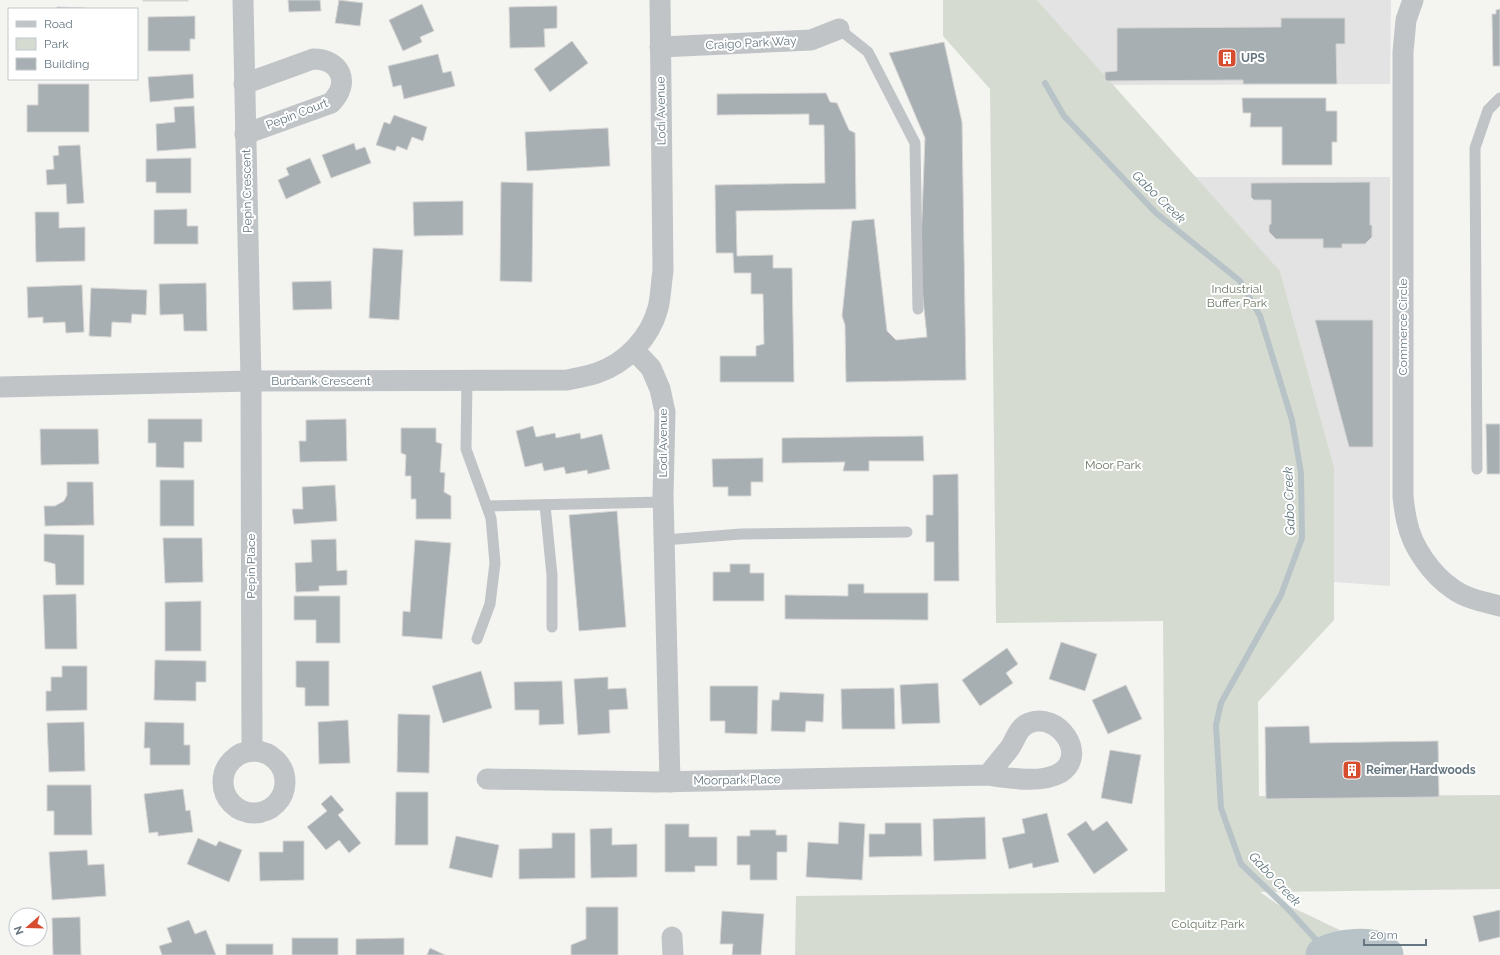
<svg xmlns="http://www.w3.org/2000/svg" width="1500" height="955" font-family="Raleway,sans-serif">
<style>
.built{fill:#e2e3e2}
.green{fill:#d6dbd2}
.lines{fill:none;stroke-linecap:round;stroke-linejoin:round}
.stream{stroke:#b7c3c6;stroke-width:6}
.river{stroke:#b7c3c6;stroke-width:37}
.building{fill:#a7afb3;stroke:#d6d5d4}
.lane{stroke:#c0c4c7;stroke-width:11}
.street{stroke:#c0c4c7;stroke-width:21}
.labels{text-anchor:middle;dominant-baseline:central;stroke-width:4;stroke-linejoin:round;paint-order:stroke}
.street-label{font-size:12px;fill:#657680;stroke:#fff}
.poi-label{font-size:12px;font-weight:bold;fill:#657680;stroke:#fff;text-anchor:start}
.park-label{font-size:12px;fill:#697764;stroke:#fff}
.water-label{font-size:13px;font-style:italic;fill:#61777d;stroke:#fff}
</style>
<rect width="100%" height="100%" fill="#f4f4f1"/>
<g class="built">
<path d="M 1037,0 L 1391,0 L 1390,84 L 1113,85 Z"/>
<path d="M 1195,177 L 1390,177 L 1390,586 L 1334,582 L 1334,467 L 1280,271 Z"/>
</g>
<path class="green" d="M 943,0 L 1037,0 L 1280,271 L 1334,467 L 1334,620 L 1258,702 L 1259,796 L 1500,795 L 1500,889 L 1260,892 L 1280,906 L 1291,907 C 1316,918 1340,931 1365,941 C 1377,946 1391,945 1401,950 L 1401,955 L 795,955 L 796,896 L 1165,892 L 1163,621 L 996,623 L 990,89 L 943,36 Z"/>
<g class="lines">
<path class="stream" d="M 1045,83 L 1064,116 L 1156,213 L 1240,281 L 1260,316 L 1292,420 L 1301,473 L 1302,538 L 1281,595 L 1221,703 L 1216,725 L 1221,808 L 1241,864 L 1288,909 L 1328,953"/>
<path class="river" d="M 1324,955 C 1338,948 1374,942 1385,955"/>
</g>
<g class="building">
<rect x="143" y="0" width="45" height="1"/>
<path d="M 288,0 L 320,0 L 321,11 L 289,12 Z"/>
<path d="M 339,0 L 363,3 L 360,26 L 335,23 Z"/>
<path d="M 422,4 L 434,31 L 420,37 L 422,42 L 403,51 L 389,20 Z"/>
<path d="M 557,6 L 557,28 L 544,29 L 545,47 L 510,48 L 509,7 Z"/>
<path d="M 57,7 L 86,8 L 85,9 L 57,9 Z"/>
<path d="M 1500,9 L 1500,66 L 1493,66 L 1492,14 L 1496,14 L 1496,10 Z"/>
<path d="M 195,16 L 195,39 L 190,39 L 190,51 L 148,51 L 148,17 Z"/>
<path d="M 1281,18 L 1345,18 L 1345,44 L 1336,44 L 1337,84 L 1243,84 L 1243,80 L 1107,81 L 1105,79 L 1105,72 L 1117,71 L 1117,28 L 1281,27 Z"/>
<path d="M 572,41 L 588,63 L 550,92 L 534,69 Z"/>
<path d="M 944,42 L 962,122 L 966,380 L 846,382 L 845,325 L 842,316 L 852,221 L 874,219 L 887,331 L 896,340 L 927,337 L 920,270 L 925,138 L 889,53 Z"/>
<path d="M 438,54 L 443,73 L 451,71 L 455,86 L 404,99 L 401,85 L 393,87 L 388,66 Z"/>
<path d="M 193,74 L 194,98 L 150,102 L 148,77 Z"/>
<path d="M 38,84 L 89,84 L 89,132 L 27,132 L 27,105 L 38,105 Z"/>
<path d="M 826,93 L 830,102 L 837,103 L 849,130 L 855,133 L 856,209 L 736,211 L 737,256 L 773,255 L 773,268 L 792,268 L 794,382 L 720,382 L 720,356 L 756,356 L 756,346 L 764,344 L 763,294 L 751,294 L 751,273 L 734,273 L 733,253 L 716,253 L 715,185 L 825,183 L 824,125 L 809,125 L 809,114 L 717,115 L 717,94 Z"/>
<path d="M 1242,98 L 1326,98 L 1326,111 L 1337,111 L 1337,142 L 1332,142 L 1332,165 L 1282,165 L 1282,127 L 1250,127 L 1251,113 L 1243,113 Z"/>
<path d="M 194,106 L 196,148 L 157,151 L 156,124 L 175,122 L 174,107 Z"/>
<path d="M 394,115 L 427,127 L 423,141 L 412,137 L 407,150 L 397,146 L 395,151 L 376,145 L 384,122 L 390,124 Z"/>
<path d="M 608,128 L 610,166 L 527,171 L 525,132 Z"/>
<path d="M 354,143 L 356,150 L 365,147 L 371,163 L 331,178 L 322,155 Z"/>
<path d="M 80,145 L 84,203 L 67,204 L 66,184 L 47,185 L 46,170 L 54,169 L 53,156 L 59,155 L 58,146 Z"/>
<path d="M 191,158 L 191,193 L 156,193 L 156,182 L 146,182 L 146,159 Z"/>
<path d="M 310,158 L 321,183 L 286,199 L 278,180 L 289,175 L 286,168 Z"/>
<path d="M 501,182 L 533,183 L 532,282 L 500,281 Z"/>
<path d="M 1370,182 L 1370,225 L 1372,225 L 1372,237 L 1365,244 L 1342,244 L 1342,248 L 1323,248 L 1323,239 L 1276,239 L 1269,232 L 1269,225 L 1271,224 L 1271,200 L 1254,200 L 1251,197 L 1251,183 Z"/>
<path d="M 463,201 L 463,235 L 414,236 L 413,202 Z"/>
<path d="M 187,209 L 187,226 L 198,226 L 198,244 L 154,244 L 154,210 Z"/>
<path d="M 35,212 L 59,212 L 59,228 L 85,227 L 85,261 L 36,262 Z"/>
<path d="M 373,248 L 403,250 L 399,320 L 369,318 Z"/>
<path d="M 331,281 L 332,309 L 293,310 L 292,282 Z"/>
<path d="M 206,283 L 207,331 L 184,331 L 183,314 L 160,315 L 159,284 Z"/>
<path d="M 82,285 L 84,332 L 66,333 L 65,322 L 43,323 L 43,317 L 28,318 L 27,287 Z"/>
<path d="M 91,288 L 147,290 L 146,315 L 132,314 L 131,323 L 112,322 L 111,337 L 89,336 Z"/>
<path d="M 1315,320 L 1373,320 L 1373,447 L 1349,447 Z"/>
<path d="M 148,419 L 202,419 L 202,442 L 184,442 L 184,468 L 156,467 L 156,443 L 148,443 Z"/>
<path d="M 346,419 L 347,461 L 300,462 L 299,441 L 306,441 L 306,420 Z"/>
<path d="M 1486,424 L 1500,424 L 1500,474 L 1487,474 Z"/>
<path d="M 533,426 L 536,437 L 555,433 L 556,438 L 580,433 L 581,439 L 602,434 L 610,469 L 588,474 L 587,470 L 566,474 L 564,467 L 544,471 L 542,463 L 525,467 L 516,431 Z"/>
<path d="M 401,428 L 436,428 L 436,442 L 442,444 L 440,472 L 445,473 L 444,492 L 451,496 L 451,519 L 416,519 L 416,499 L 411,499 L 411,476 L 405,476 L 406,455 L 401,453 Z"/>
<path d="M 40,429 L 98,429 L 99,464 L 41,465 Z"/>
<path d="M 923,436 L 924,461 L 869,461 L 869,471 L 843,471 L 845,462 L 782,463 L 782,438 Z"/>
<path d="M 763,458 L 763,482 L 751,482 L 751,496 L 728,496 L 728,487 L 713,487 L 712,459 Z"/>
<path d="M 958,474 L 959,581 L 934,581 L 934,542 L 926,542 L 926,515 L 933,515 L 933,475 Z"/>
<rect x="160" y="480" width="34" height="46"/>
<path d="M 67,482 L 93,482 L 94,525 L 45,526 L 44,506 L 55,506 L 64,501 L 67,495 Z"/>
<path d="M 335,485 L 337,521 L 294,524 L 292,509 L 303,509 L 302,487 Z"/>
<path d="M 617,511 L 626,627 L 579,631 L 569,515 Z"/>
<path d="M 44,534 L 84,535 L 84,585 L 56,585 L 55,564 L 44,561 Z"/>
<path d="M 163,538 L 202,538 L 203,582 L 165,583 Z"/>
<path d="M 336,539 L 337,571 L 347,570 L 347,585 L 319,586 L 319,591 L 296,592 L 295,563 L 312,562 L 311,540 Z"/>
<path d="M 415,540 L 451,543 L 442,639 L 402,636 L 403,611 L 410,612 Z"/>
<path d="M 730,564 L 750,564 L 750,573 L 764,573 L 764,601 L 713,601 L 713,572 L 730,572 Z"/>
<path d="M 848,584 L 864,584 L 864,593 L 928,593 L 928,620 L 785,619 L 785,595 L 848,596 Z"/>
<path d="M 76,594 L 77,649 L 45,649 L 43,595 Z"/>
<path d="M 294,596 L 340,596 L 340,643 L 316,643 L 316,620 L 294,620 Z"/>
<path d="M 201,601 L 201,651 L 165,651 L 165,602 Z"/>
<path d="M 1061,642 L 1097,654 L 1085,691 L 1049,679 Z"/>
<path d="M 1007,648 L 1018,664 L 1006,673 L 1013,683 L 980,706 L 962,680 Z"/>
<path d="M 155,660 L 206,661 L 206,682 L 196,682 L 196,701 L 154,700 Z"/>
<path d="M 296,661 L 329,661 L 329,706 L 305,706 L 305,688 L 296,687 Z"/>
<path d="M 62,666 L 87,666 L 87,710 L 46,711 L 46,691 L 51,691 L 51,677 L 62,677 Z"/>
<path d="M 481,671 L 492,708 L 443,723 L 432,686 Z"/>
<path d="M 608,677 L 608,689 L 626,688 L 628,709 L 609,710 L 610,733 L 578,735 L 574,679 Z"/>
<path d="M 562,681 L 564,724 L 539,725 L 539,710 L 515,710 L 514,682 Z"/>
<path d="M 938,683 L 940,723 L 902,724 L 900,685 Z"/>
<path d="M 1126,685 L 1142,719 L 1108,734 L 1092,700 Z"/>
<path d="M 710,686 L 758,686 L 757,734 L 725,733 L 725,721 L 710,721 Z"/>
<path d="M 894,688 L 895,729 L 842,729 L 841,689 Z"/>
<path d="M 780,692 L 824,694 L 823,722 L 806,721 L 805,732 L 771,731 L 772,700 L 779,700 Z"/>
<path d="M 398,714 L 430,715 L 429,773 L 397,772 Z"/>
<path d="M 348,720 L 350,763 L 319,764 L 318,722 Z"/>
<path d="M 84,722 L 85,771 L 49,772 L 47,723 Z"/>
<path d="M 145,722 L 184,723 L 184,745 L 190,745 L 190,765 L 150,765 L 150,748 L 144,748 Z"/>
<path d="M 1309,726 L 1310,743 L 1438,741 L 1439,797 L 1266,799 L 1265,727 Z"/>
<path d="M 1110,750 L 1141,755 L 1132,804 L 1101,798 Z"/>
<path d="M 47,785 L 91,785 L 92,835 L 54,835 L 54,811 L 47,811 Z"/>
<path d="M 183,789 L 186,811 L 190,810 L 193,832 L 158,836 L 158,832 L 149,833 L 144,794 Z"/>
<path d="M 396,792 L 428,792 L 428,845 L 395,845 Z"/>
<path d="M 331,795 L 344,810 L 338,815 L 361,843 L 349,853 L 339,840 L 326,850 L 307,827 L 327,811 L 321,804 Z"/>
<path d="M 1047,813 L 1059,862 L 1033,868 L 1032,863 L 1009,869 L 1002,838 L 1025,833 L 1022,819 Z"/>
<path d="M 985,817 L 986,859 L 934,861 L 933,819 Z"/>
<path d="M 1086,821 L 1093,831 L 1107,821 L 1128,850 L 1094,874 L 1067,834 Z"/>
<path d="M 839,822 L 865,824 L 862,880 L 806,877 L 808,842 L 838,844 Z"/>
<path d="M 885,823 L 921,823 L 922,856 L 869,857 L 869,834 L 885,834 Z"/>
<path d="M 665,824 L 689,824 L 689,837 L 717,837 L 717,866 L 695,866 L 695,872 L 665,872 Z"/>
<path d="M 612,828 L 612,845 L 637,844 L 637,877 L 591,878 L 590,829 Z"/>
<path d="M 750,830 L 776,830 L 776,835 L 787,835 L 787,852 L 777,852 L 777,880 L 750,880 L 750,865 L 737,865 L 737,836 L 750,836 Z"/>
<path d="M 552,833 L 575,833 L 575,878 L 519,879 L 519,849 L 552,848 Z"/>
<path d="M 456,836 L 499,845 L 492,878 L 449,868 Z"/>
<path d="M 198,838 L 216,846 L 219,841 L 242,850 L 229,882 L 187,864 Z"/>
<path d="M 283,841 L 304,841 L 304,880 L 260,881 L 259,852 L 283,852 Z"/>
<path d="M 87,850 L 88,865 L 104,864 L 106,896 L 52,900 L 49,852 Z"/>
<path d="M 586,907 L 618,907 L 618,955 L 571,955 L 571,945 L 586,939 Z"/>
<path d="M 1500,910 L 1500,937 L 1479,942 L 1473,916 Z"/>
<path d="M 722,911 L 764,914 L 761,955 L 732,955 L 733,944 L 720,944 Z"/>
<path d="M 80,917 L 81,955 L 53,955 L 52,918 Z"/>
<path d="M 189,920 L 195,934 L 206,930 L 216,955 L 162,955 L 159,946 L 172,942 L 167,928 Z"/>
<rect x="292" y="938" width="46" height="17"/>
<path d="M 404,938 L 404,955 L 356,955 L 356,939 Z"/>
<rect x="226" y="944" width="47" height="11"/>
<path d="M 430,948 L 445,955 L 427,955 Z"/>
</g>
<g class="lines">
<g class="lane">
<path d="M 839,29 L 868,52 L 915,143 L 918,309"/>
<path d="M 467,380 L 466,449 L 491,518 L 495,563 L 490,604 L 477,639"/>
<path d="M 1477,469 L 1475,148 L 1488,110 L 1500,98"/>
<path d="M 545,505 L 552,575 L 552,627"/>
<path d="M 487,506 L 663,502"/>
<path d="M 664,540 L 741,534 L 907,532"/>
</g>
<g class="street">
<path d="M 243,0 L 251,381 L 252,751"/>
<path d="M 1413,0 L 1406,20 L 1403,52 L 1403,497 C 1404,505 1405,514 1407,522 C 1412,547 1432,575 1453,589 C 1467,599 1484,602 1500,606"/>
<path d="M 660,47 L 811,40 L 839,29"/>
<path d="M 244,84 L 313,59 C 341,59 351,83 331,103 L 245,134"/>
<path d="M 634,350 L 651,368 L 660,389 L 665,412 L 663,495 L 670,782"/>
<path d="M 0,387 L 251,381 L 567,380 C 577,378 588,376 597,373 C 626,363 650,338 658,308 C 661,296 661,283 663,271 L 660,0"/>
<circle cx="254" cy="782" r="31"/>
<path d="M 487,779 L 657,782 L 988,775 C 1008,778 1041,784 1060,773 C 1089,755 1058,711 1029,723 C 1017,728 1016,740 1009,749 C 1002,758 995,766 988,775"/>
<path d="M 672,937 L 673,955"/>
</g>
</g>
<defs>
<symbol id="building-square" viewBox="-11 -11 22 22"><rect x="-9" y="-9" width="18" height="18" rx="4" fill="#d64c2f" stroke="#fff"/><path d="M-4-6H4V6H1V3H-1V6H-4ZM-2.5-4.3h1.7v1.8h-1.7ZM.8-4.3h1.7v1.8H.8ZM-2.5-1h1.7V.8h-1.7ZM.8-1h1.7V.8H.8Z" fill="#fff"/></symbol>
</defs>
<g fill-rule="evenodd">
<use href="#building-square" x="1216" y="47" width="22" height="22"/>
<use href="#building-square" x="1341" y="759" width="22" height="22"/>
</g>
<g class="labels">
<g class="street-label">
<text transform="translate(751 43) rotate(-3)">Craigo Park Way</text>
<text transform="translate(661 111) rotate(-91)">Lodi Avenue</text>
<text transform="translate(297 114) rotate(-21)">Pepin Court</text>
<text transform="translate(247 191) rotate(-91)">Pepin Crescent</text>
<text transform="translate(1403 327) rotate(-90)">Commerce Circle</text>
<text x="321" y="381">Burbank Crescent</text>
<text transform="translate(663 443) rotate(-90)">Lodi Avenue</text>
<text transform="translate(251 566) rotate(-90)">Pepin Place</text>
<text transform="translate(737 780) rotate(-1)">Moorpark Place</text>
</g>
<g class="poi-label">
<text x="1241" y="58">UPS</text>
<text x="1366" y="770">Reimer Hardwoods</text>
</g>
<g class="park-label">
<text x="1237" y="289">Industrial<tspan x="1237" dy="14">Buffer Park</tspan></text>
<text x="1113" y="465">Moor Park</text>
<text x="1208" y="924">Colquitz Park</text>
</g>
<g class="water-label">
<text transform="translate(1159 197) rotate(44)">Gabo Creek</text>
<text transform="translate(1289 501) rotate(-92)">Gabo Creek</text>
<text transform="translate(1275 879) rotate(47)">Gabo Creek</text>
</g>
</g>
<rect x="8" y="8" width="130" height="72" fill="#ffffff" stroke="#c1c8cc"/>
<rect x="16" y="21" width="20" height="6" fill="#c0c4c7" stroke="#c1c8cc"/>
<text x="44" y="28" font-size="12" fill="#657680">Road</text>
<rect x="16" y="38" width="20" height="12" fill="#d6dbd2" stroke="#c1c8cc"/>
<text x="44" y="48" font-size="12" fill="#657680">Park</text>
<rect x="16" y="58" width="20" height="12" fill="#a7afb3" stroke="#c1c8cc"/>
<text x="44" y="68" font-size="12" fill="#657680">Building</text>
<g transform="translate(28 927) rotate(250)"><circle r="19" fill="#ffffff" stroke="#c1c8cc"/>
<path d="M0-3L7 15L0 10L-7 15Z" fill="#d64c2f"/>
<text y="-6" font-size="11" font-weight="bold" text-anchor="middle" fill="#657680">N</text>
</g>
<path d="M1364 939v6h62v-6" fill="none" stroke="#657680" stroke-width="2"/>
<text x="1370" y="939" font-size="12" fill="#657680" stroke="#ffffff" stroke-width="3" paint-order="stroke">20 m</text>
</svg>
